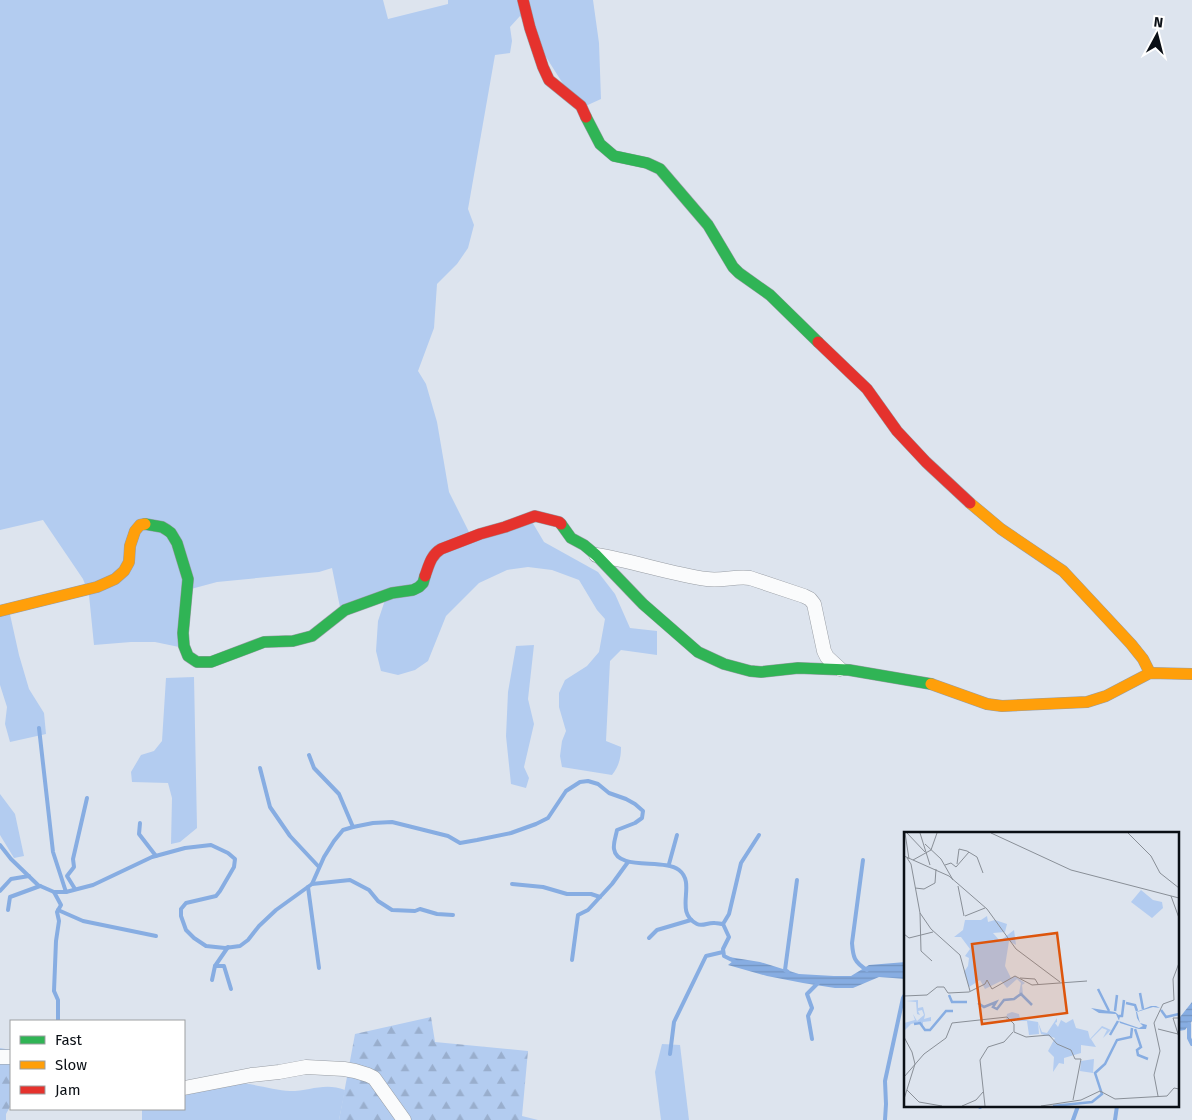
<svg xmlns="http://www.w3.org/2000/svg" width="1192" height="1120" font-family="'Fira Sans',sans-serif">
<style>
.green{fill:#b3ccf0}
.forest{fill:url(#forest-firs)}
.water{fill:url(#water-rules)}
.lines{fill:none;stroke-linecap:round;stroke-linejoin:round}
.stream{stroke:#87ade2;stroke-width:4}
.street-casing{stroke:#989da4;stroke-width:15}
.fast-casing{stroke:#989da4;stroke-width:12}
.slow-casing{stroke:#989da4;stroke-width:12}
.jam-casing{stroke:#989da4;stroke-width:12}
.street{stroke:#fafbfc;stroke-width:14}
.fast{stroke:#30b455;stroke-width:11}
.slow{stroke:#ff9f0a;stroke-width:11}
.jam{stroke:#e5322d;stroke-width:11}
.inset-river{fill:none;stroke:#87ade2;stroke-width:2.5}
.inset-road{fill:none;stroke:#898f97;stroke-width:1}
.view{fill:#dd550c;fill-opacity:0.15;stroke:#dd550c;stroke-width:2.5}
.inset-edge{fill:none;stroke:#0a0f15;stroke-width:2.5}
</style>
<defs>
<pattern id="forest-firs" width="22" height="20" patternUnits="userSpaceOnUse" patternTransform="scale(1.25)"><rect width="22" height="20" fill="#b3ccf0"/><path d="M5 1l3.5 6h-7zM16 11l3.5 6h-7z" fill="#99aecd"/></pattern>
<pattern id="water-rules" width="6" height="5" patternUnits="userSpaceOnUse" patternTransform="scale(1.25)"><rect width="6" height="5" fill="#87ade2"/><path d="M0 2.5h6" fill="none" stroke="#7394c1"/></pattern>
</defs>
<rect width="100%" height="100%" fill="#dde4ee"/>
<g class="green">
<path d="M 0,0 L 383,0 L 388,19 L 448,4 L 448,0 L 593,0 L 599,43 L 601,99 L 579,109 L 520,16 L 510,27 L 512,41 L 510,53 L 495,55 L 468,209 L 474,225 L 468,248 L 457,264 L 437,284 L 434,328 L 418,371 L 426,384 L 437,422 L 449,492 L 472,538 L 531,520 L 544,542 L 598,572 L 615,594 L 630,628 L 657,631 L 657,655 L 621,650 L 610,661 L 606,741 L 621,747 C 621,758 619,766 612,775 L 562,767 L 560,756 L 562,741 L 566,731 L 559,707 L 559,693 L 565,680 L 587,666 L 599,652 L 605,619 L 597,610 L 579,580 L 552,570 L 528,567 L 507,570 L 479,583 L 446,616 L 428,661 L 415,670 L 398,675 L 381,671 L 376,651 L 378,621 L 387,594 L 341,612 L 332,568 L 319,572 L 217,582 L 191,589 L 179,647 L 155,642 L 131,642 L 94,645 L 89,595 L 83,579 L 43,520 L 0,530 Z"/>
<path d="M 9,610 L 19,655 L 29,689 L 44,713 L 46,734 L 10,742 L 5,724 L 7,707 L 0,685 L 0,612 Z"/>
<path d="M 534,645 L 528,699 L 534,724 L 524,767 L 529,778 L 526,788 L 511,784 L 506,736 L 508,692 L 516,646 Z"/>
<path d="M 194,677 L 197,828 L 180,842 L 171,844 L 172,798 L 168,783 L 132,782 L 131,772 L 141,755 L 154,751 L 162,741 L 166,678 Z"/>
<path d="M 0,794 L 15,814 L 24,856 L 14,858 L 0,835 Z"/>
<path d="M 662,1044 L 680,1045 L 689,1120 L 661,1120 L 655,1072 Z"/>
<path d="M 243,1083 C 257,1085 276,1090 290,1091 C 310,1091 325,1082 345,1090 L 339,1120 L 142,1120 L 142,1109 L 184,1109 L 184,1091 Z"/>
</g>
<g class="forest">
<path d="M 431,1017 L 435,1042 L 528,1051 L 522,1116 L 538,1120 L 339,1120 L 355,1034 Z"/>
<path d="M 0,1048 L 11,1050 L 11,1105 L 6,1114 L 6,1120 L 0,1120 Z"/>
</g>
<g class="water">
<path d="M 729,957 L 760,962 L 799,974 L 834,976 L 851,976 L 869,965 L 906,962 L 906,979 L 879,977 L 853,988 L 835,988 L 803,983 L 767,976 L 728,965 L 733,961 Z"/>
<path d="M 1192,1002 L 1192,1021 L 1185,1030 L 1178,1031 L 1178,1018 L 1180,1017 Z"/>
</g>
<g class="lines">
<g class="stream">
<path d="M 39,728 L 53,852 L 66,892"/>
<path d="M 309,755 L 314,768 L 339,794 L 353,827"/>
<path d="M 260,768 L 270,807 L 290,836 L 319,867"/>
<path d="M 140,823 L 139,834 L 156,856"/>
<path d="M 0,845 L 11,859 L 38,885 L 54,892 L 66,892 L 93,885 L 152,857 L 185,848 L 211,845 L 228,853 L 235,859 L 234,867 L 220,891 L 216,896 L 186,903 L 181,909 L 181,916 L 186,930 L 194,938 L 206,946 L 225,948 L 240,946 L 248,940 L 259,926 L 276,910 L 312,884 L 324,857 L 334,841 L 343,830 L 353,827 L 373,823 L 392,822 L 448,836 L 460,843 L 477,840 L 511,833 L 536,824 L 548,818 L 566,791 L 580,782 L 588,781 L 598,784 L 609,793 L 626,799 L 635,804 L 643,811 L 642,818 L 635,823 L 617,830 C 616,836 613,843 614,849 C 617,871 664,858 679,870 C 697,884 673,912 697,924 C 703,927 708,922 715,923 C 718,923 720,924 723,924 L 729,937 L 723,949 L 724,956 L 736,962"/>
<path d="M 863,860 L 852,943 C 853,957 854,962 867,970"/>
<path d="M 669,864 L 677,835"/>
<path d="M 312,884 L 350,880 L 369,890 L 378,901 L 392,910 L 415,911 L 420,909 L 437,914 L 453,915"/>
<path d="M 512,884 L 543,887 L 567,894 L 591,894 L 600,897"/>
<path d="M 308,887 L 319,968"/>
<path d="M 75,889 L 67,876 L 74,867 L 73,859 L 87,798"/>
<path d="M 0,891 L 11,879 L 29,876"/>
<path d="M 54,892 L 61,905 L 57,912 L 59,921 L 56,941 L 54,991 L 58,1000 L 58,1021"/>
<path d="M 8,910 L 10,897 L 40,886"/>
<path d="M 58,910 L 83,921 L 156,936"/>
<path d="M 723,924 L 729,914 L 741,863 L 759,835"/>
<path d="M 649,938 L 657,930 L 691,920"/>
<path d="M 572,960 L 578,915 L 588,910 L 612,884 L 628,862"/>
<path d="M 215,966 L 224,966 L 231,989"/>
<path d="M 788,972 L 785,970 L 797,880"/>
<path d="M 212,980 L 215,966 L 228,947"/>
<path d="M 1189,1024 L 1189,1038 L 1192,1044"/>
<path d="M 812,1039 L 808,1016 L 812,1008 L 807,994 L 818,983"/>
<path d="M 670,1054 L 674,1022 L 706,956 L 723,952"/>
<path d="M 980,1107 L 981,1106"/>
<path d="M 885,1120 L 886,1104 L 885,1081 L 903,998 L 906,993"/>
<path d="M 1073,1120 L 1078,1106"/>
<path d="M 1115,1120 L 1117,1106"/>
</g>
<defs>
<g id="street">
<path d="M 596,555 C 634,561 670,574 707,579 C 722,581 736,576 750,578 L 804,596 L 810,599 L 814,604 L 824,651 L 827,657 L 840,669"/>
<path d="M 0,1057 L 11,1057"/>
<path d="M 184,1088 L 251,1075 L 279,1072 L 306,1067 L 344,1069 L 355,1071 L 368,1075 L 374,1078 L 404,1120"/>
</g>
<g id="fast">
<path d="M 586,117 L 600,144 L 614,156 L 647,163 L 660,169 L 708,225 L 733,267 L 739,273 L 770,295 L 818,342"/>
<path d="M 145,524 L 162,527 L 167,530 L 171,533 L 177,543 L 188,579 L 183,633 L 184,646 L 188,656 L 197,662 L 211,662 L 264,642 L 293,641 L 312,636 L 345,610 L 392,593 L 413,590 L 419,587 L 423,583 L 425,576"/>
<path d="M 561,524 L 571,538 L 584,545 L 596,555 L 643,604 L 698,652 L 724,664 L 750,671 L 761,672 L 798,668 L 849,670 L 931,684"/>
</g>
<g id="slow">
<path d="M 970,503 L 1001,529 L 1063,571 L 1131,644 L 1143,659 L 1150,673"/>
<path d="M 0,611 L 97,587 L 115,579 L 124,571 L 129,562 L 130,546 L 135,531 L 140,525 L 145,524"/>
<path d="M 931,684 L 987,704 L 1002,706 L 1087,702 L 1106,696 L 1150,673 L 1192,674"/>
</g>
<g id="jam">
<path d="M 523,0 L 530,28 L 543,67 L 549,80 L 581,106 L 586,117"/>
<path d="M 818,342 L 867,389 L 897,431 L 926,462 L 970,503"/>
<path d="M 425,576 C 429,565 431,555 441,549 L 480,534 L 505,527 L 535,516 L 559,522 L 561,524"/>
</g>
</defs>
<use href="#street" class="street-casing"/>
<use href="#fast" class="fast-casing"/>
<use href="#slow" class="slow-casing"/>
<use href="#jam" class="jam-casing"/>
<use href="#street" class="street"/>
<use href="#fast" class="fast"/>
<use href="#slow" class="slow"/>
<use href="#jam" class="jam"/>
</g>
<g transform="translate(904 832)">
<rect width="275" height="275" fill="#dde4ee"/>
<path d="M 83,84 L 84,90 L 91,88 L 103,92 L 101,100 L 89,101 L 96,109 L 110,98 L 112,113 L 105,109 L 101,134 L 107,146 L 111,144 L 121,151 L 118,153 L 119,162 L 115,161 L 117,151 L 113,147 L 103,156 L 97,149 L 81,157 L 76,148 L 65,155 L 60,140 L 64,134 L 65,126 L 61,124 L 66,117 L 57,105 L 50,105 L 59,98 L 61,88 L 77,88 ZM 14,168 L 14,176 L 19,175 L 21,183 L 20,187 L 27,185 L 27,189 L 19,190 L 19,196 L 15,190 L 7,192 L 0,199 L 0,191 L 11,188 L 9,182 L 13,189 L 20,183 L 18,178 L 14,179 L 16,183 L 13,182 L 12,170 L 2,169 ZM 153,186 L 153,190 L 151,191 L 154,195 L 157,188 L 162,191 L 169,187 L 172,196 L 184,199 L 186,207 L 198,194 L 207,198 L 199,206 L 203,198 L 198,196 L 187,207 L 192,215 L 177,213 L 177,221 L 160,226 L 160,232 L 155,231 L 149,240 L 150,225 L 144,219 L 151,206 L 137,202 L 134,190 L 138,200 L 143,201 ZM 190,227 L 189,241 L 176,239 L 177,229 Z" fill="#b3ccf0"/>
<path d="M 237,58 L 249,68 L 258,70 L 259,76 L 248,86 L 227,70 ZM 108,180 L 115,182 L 116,187 L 134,190 L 135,202 L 125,203 L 123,189 L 102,189 L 103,182 Z" fill="#b3ccf0"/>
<path d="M 247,174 L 252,174 L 256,176 L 249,175 L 233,180 L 236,191 L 243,193 L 242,197 L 235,197 L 216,191 L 212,182 L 195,181 L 187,176 L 211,180 L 216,184 L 215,189 L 235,196 L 239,194 L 236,191 L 233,186 L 232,180 Z" fill="#87ade2"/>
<path class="inset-river" d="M 194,157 L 205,179M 236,161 L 239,177M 45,163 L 48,170 L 63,170M 74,171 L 80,175 L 92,170 L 89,175 L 93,177 L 100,168 L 110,167 L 117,162 L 128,173M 222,171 L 231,173 L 233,179M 257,178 L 262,185 L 275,182M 211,179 L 213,163M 215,184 L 218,184 L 220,168M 10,192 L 16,191 L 21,198 L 26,198 L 42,179 L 49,179M 231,197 L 237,215 L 233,218 L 234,223 L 244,227M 206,203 L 214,189M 149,274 L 188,270 L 198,262 L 191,241 L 201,232 L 213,208 L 227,205 L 228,196"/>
<path class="inset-road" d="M 1,1 L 5,27M 3,1 L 21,20M 16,1 L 26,33M 87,1 L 167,38 L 275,66M 224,1 L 247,24 L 256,41 L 275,56M 21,12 L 37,27 L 49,48M 0,24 L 45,44 L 83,77 L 112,117 L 156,150M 3,26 L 7,32 L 16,81 L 27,97 L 56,123 L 66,159M 9,28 L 27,18 L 33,1M 53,32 L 55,17 L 63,19 L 73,25 L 79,41M 41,33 L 47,31 L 52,35 L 65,20M 54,54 L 60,84M 11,56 L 20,57 L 31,51 L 32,37M 267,64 L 275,86M 16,81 L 17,119 L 28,129M 61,84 L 81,76M 0,102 L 5,106 L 29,100M 116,146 L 131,147 L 134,152M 0,164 L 23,163 L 33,155 L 40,155 L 44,161 L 65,160 L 81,152 L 83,148 L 88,157 L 111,144 L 128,153 L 183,149M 275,186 L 269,186 L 275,205M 254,197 L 274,202M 0,205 L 8,220 L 11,232 L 0,267M 0,245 L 20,222 L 42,206 L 48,191 L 103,185 L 110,192 L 110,200 L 122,205 L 145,203 L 153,212 L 167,218 L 171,227 L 177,227 L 169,268M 3,258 L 15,270 L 38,274M 254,264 L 250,243 L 256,219 L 250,191 L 259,172 L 270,168 L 269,147 L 275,131M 58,274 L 72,268 L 79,260M 81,274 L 76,228 L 84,215 L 100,210 L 109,200M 137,274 L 177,268 L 196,259 L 211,267 L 263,264 L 270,256 L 275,257"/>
<path class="view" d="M 153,101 L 163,181 L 78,192 L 68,112 Z"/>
<rect width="275" height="275" class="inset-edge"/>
</g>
<rect x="10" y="1020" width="175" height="90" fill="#ffffff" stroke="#9d9fa1"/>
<rect x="20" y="1036" width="25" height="8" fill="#30b455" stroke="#9d9fa1"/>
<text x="55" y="1045" font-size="15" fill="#0a0f15">Fast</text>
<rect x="20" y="1061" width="25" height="8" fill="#ff9f0a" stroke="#9d9fa1"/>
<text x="55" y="1070" font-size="15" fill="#0a0f15">Slow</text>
<rect x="20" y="1086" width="25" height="8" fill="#e5322d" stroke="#9d9fa1"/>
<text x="55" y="1095" font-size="15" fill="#0a0f15">Jam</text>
<g transform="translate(1157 35) rotate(7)" stroke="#ffffff" stroke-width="4" paint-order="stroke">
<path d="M0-4L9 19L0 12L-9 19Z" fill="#0a0f15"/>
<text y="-8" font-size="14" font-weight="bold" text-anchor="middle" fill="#0a0f15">N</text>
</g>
</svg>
